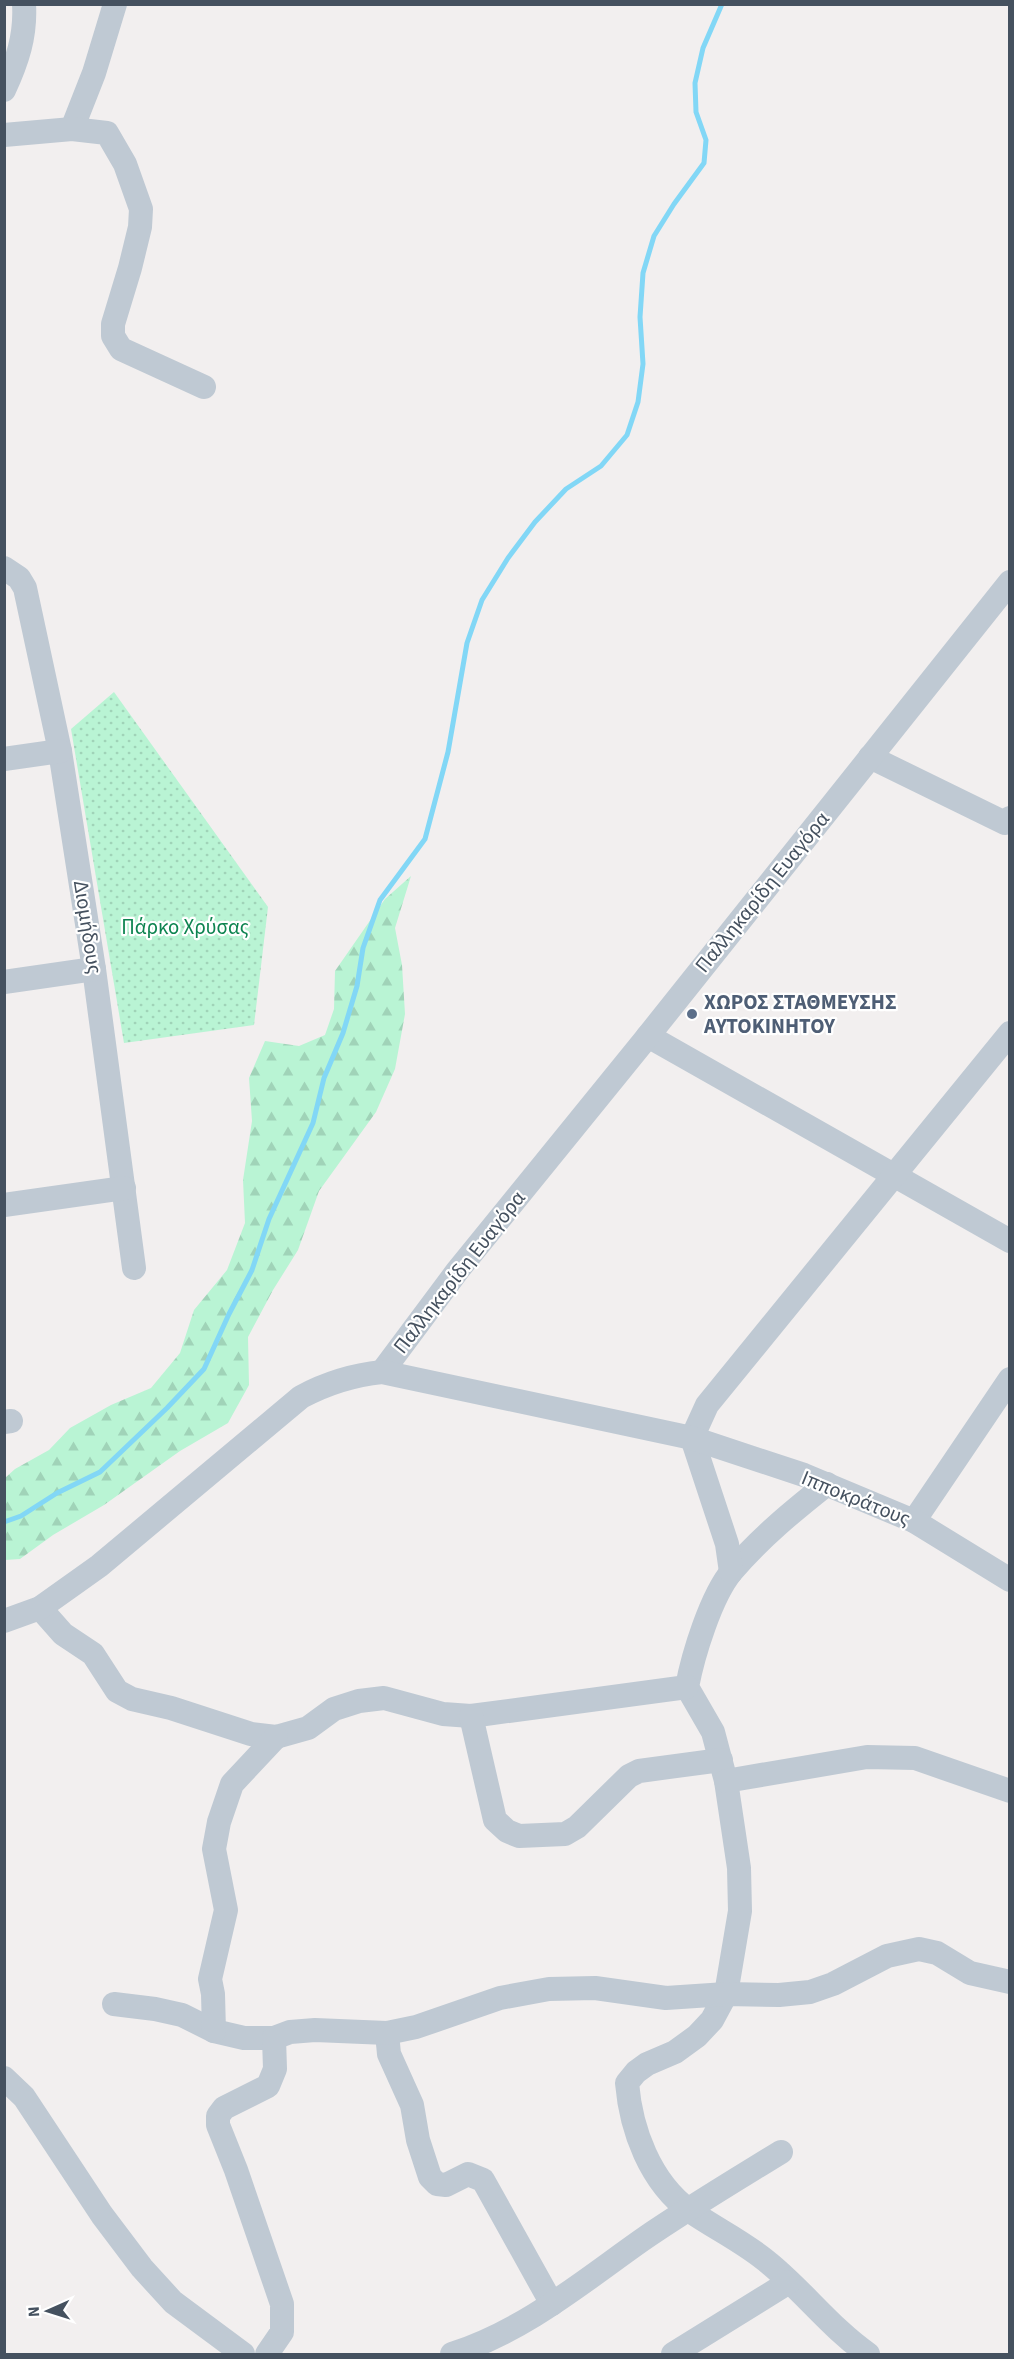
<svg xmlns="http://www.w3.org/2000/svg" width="1014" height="2359" font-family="'Source Sans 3',sans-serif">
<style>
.green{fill:url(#green-dots)}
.forest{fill:url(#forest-firs)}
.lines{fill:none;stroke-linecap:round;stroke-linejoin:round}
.stream{stroke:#82d7f6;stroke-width:5}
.minor{stroke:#bfc9d3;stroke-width:24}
.service-dot{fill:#5c6f8a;stroke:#fff;stroke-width:2}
.labels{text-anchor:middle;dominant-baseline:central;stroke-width:4.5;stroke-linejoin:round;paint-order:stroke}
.street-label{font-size:21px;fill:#45515f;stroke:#fff}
.park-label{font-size:21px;fill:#0d8450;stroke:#fff}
.service-label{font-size:21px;font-weight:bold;fill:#4e5e75;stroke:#fff;text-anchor:start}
</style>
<defs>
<pattern id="green-dots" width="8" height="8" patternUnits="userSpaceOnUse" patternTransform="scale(1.5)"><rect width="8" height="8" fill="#b9f4d4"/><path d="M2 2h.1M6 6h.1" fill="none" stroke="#a0d3b8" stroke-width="1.8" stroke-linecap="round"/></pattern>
<pattern id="forest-firs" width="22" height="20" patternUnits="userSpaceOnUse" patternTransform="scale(1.5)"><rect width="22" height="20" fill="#b9f4d4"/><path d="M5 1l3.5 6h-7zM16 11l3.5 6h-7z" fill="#a0d3b8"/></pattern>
</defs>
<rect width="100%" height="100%" fill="#f2efef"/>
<path class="green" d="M 114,692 L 268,907 L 254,1025 L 124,1043 L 71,729 Z"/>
<path class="forest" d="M 411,876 L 395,928 L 402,965 L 405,1014 L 395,1069 L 376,1112 L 319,1191 L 298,1250 L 273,1290 L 248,1337 L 249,1385 L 228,1423 L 180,1451 L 104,1505 L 53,1535 L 20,1559 L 5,1560 L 5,1478 L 15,1469 L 49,1450 L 70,1428 L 111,1405 L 151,1388 L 180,1353 L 194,1310 L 227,1270 L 245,1223 L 243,1180 L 252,1121 L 249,1078 L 265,1041 L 299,1046 L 325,1035 L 334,1009 L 335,971 L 385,899 Z"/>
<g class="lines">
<path class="stream" d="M 4,1522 L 21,1516 L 57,1493 L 100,1472 L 167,1408 L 204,1369 L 229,1314 L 252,1270 L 269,1219 L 313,1123 L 324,1078 L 343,1033 L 357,986 L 363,948 L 380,900 L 425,839 L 448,752 L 467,643 L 482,600 L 508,558 L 535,522 L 566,489 L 601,466 L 627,435 L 638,402 L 643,364 L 640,317 L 643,273 L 654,236 L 674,204 L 704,163 L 706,140 L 696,112 L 695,83 L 703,48 L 722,4"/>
<g class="minor">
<path d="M 4,90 C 17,62 26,36 24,4"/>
<path d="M 72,129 L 94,73 L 115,4"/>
<path d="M 4,135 L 72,129 L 107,133 L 125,164 L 141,209 L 140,227 L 130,268 L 113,324 L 113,336 L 121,349 L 204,387"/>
<path d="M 4,568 L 19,578 L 25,588 L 60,751 L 94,969 L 134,1268"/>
<path d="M 870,757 L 1005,823 L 1010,818"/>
<path d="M 4,759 L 60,751"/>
<path d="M 4,982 L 94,969"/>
<path d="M 648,1036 L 1010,1241"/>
<path d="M 4,1205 L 124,1188"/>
<path d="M 382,1372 L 458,1270 L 648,1036 L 1010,582"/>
<path d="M 4,1422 L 11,1421"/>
<path d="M 827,1484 C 793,1511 760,1538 732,1571 C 711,1596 693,1655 687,1687 L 713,1732 L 726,1781 L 739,1868 L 740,1911 L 726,1994 L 712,2020 L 697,2036 L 675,2052 L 647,2064 L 636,2072 L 627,2083 C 631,2130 650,2182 690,2211 C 716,2229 746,2243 770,2264 C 804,2292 832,2329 868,2354"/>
<path d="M 914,1521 L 1010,1379"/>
<path d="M 731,1572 L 727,1544 L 692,1438 L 707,1405 L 1010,1033"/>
<path d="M 40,1608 L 63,1634 L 93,1654 L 117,1691 L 132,1699 L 171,1708 L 251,1734 L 276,1737 L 308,1728 L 334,1709 L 359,1701 L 384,1698 L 443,1714 L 471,1716 L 687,1687"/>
<path d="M 4,1621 L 40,1608 L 99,1566 L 301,1397 C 327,1383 353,1375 382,1372 L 692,1438 L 804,1475 L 914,1521 L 1010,1580"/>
<path d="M 471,1716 L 495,1820 L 507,1831 L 519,1836 L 565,1834 L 577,1827 L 629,1776 L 639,1771 L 721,1760"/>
<path d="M 726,1781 L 867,1757 L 915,1758 L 1010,1791"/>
<path d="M 114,2004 L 155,2009 L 182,2015 L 214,2031 L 244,2038 L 274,2038"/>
<path d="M 214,2031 L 213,1994 L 210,1979 L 226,1910 L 214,1849 L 219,1822 L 232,1784 L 276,1737"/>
<path d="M 387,2033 L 389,2054 L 412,2105 L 418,2140 L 430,2177 L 437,2184 L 446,2185 L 468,2174 L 483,2180 L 552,2304"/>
<path d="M 4,2078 L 24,2097 L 102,2215 L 142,2268 L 173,2302 L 243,2354"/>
<path d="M 267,2354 L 282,2332 L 282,2304 L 236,2170 L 218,2125 L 218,2116 L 224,2108 L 268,2086 L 275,2069 L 274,2038 L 290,2032 L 315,2030 L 387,2033 L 416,2027 L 500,1998 L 549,1989 L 595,1988 L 666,1998 L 726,1994 L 779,1995 L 810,1992 L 833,1984 L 887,1956 L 919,1949 L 937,1953 L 970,1973 L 1010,1982"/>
<path d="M 452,2354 C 524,2331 581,2283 642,2240 C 687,2209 734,2181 781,2152"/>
<path d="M 673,2354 L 789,2282"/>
</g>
</g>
<circle class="service-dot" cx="692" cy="1014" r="6"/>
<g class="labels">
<g class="street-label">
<text transform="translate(762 892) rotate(-51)">Παλληκαρίδη Ευαγόρα</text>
<text transform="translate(88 927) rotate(81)">Διομήδους</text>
<text transform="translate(459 1272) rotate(-52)">Παλληκαρίδη Ευαγόρα</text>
<text transform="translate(856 1498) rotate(22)">Ιπποκράτους</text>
</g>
<g class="park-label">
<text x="185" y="927">Πάρκο Χρύσας</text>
</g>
<g class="service-label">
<text x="704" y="1002">ΧΩΡΟΣ ΣΤΑΘΜΕΥΣΗΣ<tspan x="704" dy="24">ΑΥΤΟΚΙΝΗΤΟΥ</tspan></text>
</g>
</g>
<rect width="1014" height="2359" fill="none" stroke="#45515f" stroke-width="12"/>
<g transform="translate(48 2311) rotate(267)" stroke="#ffffff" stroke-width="4.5" paint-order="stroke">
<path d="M0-4.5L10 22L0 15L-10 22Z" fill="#45515f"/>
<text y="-9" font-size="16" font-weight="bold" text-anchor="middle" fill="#45515f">N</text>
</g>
</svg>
